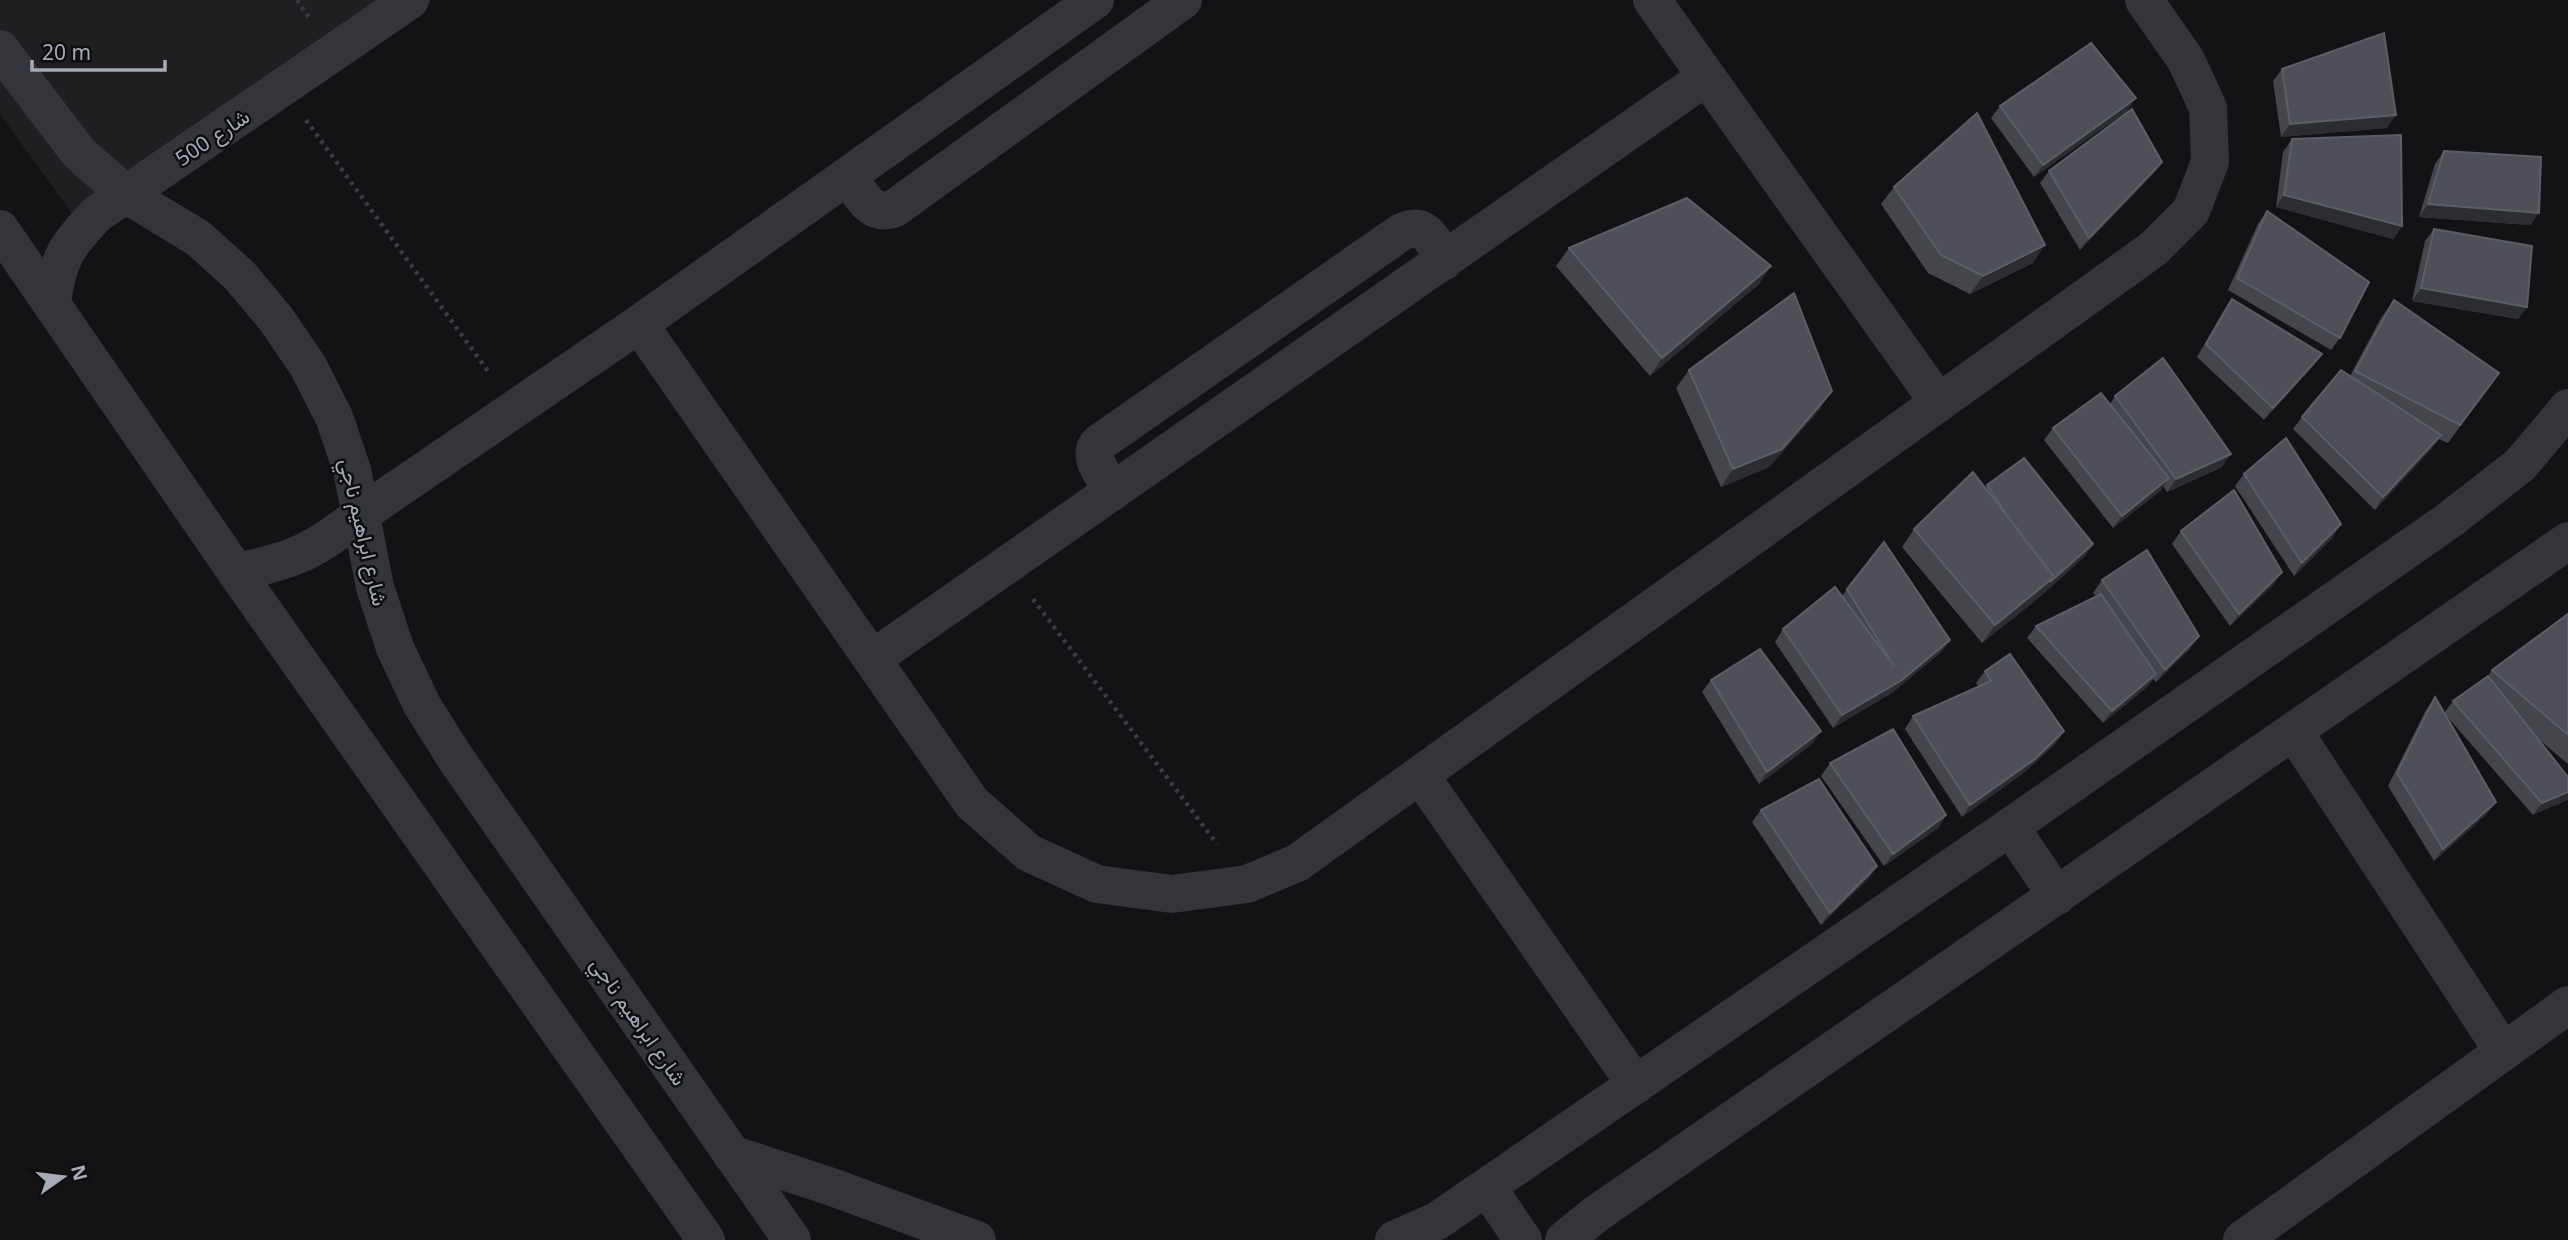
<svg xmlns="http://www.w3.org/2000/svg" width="2568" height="1240" font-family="'Noto Sans',Vazirmatn,sans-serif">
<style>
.built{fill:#1f1f22}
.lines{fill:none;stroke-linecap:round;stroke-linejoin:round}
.path{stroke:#3a3c42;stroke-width:4.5;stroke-dasharray:3.5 5;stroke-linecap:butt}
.minor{stroke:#34353b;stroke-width:38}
.wall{fill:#44464b}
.shaded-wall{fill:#2c2d31}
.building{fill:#4f5057;stroke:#5c5e66;stroke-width:2}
.labels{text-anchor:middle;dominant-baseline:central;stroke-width:5;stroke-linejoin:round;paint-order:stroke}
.street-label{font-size:21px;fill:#a4aab7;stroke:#0e0e10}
</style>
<rect width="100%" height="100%" fill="#131315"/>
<path class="built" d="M 0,0 L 432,0 L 91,240 L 0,114 Z"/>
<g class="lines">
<g class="path">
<path d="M 297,0 L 310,19"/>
<path d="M 306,120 L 490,374"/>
<path d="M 1033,599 L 1217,844"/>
</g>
<g class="minor">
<path d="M 1652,0 L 1939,403"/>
<path d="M 0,49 L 79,153 L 127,195 L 198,238 L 240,276 L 276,319 L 308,366 L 334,417 L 352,470 L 375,587 L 395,648 L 422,705 L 456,759 L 792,1240"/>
<path d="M 848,176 C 861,194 870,218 895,208 L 1183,0"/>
<path d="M 0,229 L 236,572 L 706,1240"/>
<path d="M 52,301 C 59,257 66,246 97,214 L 410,0"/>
<path d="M 639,324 L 972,803 L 1029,853 L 1097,884 L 1172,894 L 1247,884 L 1297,863 L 2153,249 L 2191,211 L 2210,162 L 2208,108 L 2186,60 L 2144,0"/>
<path d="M 1113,491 C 1105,477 1086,457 1099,443 L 1400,233 C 1427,219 1433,242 1444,261"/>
<path d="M 236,572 C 293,561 315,551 361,514 L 639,324 L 1095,0"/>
<path d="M 872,659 L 1706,77"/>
<path d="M 2294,732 L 2503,1051"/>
<path d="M 1420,775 L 1636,1085"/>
<path d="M 2010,827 L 2057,896"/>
<path d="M 731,1154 L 829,1186 L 977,1240"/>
<path d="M 1487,1187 L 1523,1240"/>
<path d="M 1394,1240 L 1437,1221 L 2010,827 L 2448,521 L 2520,465 L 2568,408"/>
<path d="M 1564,1240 L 1596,1214 L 2568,541"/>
<path d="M 2242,1240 L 2568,1005"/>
</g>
</g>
<g class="wall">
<path d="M 2282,69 L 2387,128 L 2281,137 L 2273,81 Z"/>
<path d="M 2000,106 L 2127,111 L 2034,177 L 1991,118 Z"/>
<path d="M 2292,139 L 2402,226 L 2393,239 L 2276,207 L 2283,152 Z"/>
<path d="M 2444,151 L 2539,213 L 2530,225 L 2419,217 L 2435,164 Z"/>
<path d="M 2162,162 L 2153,174 L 2080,250 L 2040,183 L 2049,171 Z"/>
<path d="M 1894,187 L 2033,263 L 1970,294 L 1928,273 L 1881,204 Z"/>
<path d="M 2267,211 L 2340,338 L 2331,350 L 2228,290 L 2258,224 Z"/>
<path d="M 2434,229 L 2527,307 L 2518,319 L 2412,301 L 2425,241 Z"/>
<path d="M 1569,248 L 1759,284 L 1650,376 L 1556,266 Z"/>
<path d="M 2232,299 L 2322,354 L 2313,366 L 2264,420 L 2197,357 L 2223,312 Z"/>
<path d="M 2394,300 L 2499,373 L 2448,443 L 2439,439 L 2432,448 L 2375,510 L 2293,429 L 2302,417 L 2350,376 L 2381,318 Z"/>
<path d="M 1689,370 L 1820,409 L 1769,467 L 1721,487 L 1676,388 Z"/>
<path d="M 2115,396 L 2222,467 L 2167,492 L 2163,486 L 2160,491 L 2113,528 L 2044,440 L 2053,428 L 2110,404 Z"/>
<path d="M 2244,474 L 2333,537 L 2294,576 L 2235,486 Z"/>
<path d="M 1987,485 L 2093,544 L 2085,556 L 2042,595 L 1982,643 L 1902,547 L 1914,529 L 1986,488 Z"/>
<path d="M 2181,531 L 2274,584 L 2230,626 L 2172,544 Z"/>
<path d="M 2102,580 L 2191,648 L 2156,682 L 2153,679 L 2148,686 L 2103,723 L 2027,638 L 2036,626 L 2096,596 L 2093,593 Z"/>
<path d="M 1847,589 L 1950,640 L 1941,652 L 1893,692 L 1833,728 L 1775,642 L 1783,629 L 1842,596 Z"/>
<path d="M 2568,614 L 2568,764 L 2536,737 L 2568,777 L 2533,815 L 2444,713 L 2453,701 L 2488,676 L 2492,670 Z"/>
<path d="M 1985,671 L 2064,731 L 2055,744 L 2026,771 L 1962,817 L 1905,729 L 1913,716 L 1978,687 L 1976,683 Z"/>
<path d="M 1711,680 L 1812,744 L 1759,784 L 1702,692 Z"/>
<path d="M 2435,697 L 2487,814 L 2434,861 L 2388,786 L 2426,710 Z"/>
<path d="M 1830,763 L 1946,815 L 1938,828 L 1884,866 L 1821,776 Z"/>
<path d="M 1761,810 L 1877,866 L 1869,878 L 1821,925 L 1752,822 Z"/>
</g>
<g class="shaded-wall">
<path d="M 2136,98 L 2127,111 L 2034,177 L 2043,165 Z"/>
<path d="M 2396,115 L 2387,128 L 2281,137 L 2290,124 Z"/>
<path d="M 2162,162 L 2153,174 L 2080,250 L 2089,238 Z"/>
<path d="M 2284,195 L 2402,226 L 2393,239 L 2276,207 Z"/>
<path d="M 2428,204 L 2539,213 L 2530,225 L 2419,217 Z"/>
<path d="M 2045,245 L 2033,263 L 1970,294 L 1983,276 Z"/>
<path d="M 1771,266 L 1759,284 L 1650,376 L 1662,358 Z"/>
<path d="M 2421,288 L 2527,307 L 2518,319 L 2412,301 Z"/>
<path d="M 2322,354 L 2313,366 L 2264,420 L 2273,408 Z"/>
<path d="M 1832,391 L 1820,409 L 1769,467 L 1721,487 L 1733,469 Z"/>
<path d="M 2441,435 L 2432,448 L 2375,510 L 2383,497 Z"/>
<path d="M 2231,454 L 2222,467 L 2167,492 L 2176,479 Z"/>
<path d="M 2169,478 L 2160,491 L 2113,528 L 2122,516 Z"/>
<path d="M 2341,524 L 2333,537 L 2294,576 L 2302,563 Z"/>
<path d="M 2093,544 L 2085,556 L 2042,595 L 1982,643 L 1995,625 Z"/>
<path d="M 2282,572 L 2274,584 L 2230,626 L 2239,614 Z"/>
<path d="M 2199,636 L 2191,648 L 2156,682 L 2165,670 Z"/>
<path d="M 1950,640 L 1941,652 L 1893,692 L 1833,728 L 1842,715 Z"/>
<path d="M 2156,674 L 2148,686 L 2103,723 L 2112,711 Z"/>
<path d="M 1821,731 L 1812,744 L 1759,784 L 1767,772 Z"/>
<path d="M 2064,731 L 2055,744 L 2026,771 L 1962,817 L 1970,805 Z"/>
<path d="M 2568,792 L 2568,800 L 2533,815 L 2542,803 Z"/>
<path d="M 2496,802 L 2487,814 L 2434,861 L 2443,849 Z"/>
<path d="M 1946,815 L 1938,828 L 1884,866 L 1893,854 Z"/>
<path d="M 1877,866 L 1869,878 L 1821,925 L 1830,913 Z"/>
</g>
<g class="building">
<path d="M 2384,33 L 2396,115 L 2290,124 L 2282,69 Z"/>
<path d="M 2091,43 L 2136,98 L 2043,165 L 2000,106 Z"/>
<path d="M 2132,109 L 2162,162 L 2089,238 L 2049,171 Z"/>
<path d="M 1977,113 L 2045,245 L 1983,276 L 1941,255 L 1894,187 Z"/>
<path d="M 2401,135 L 2402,226 L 2284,195 L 2292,139 Z"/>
<path d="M 2444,151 L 2541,157 L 2539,213 L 2428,204 Z"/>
<path d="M 1687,198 L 1771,266 L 1662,358 L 1569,248 Z"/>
<path d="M 2267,211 L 2369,282 L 2340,338 L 2237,278 Z"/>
<path d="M 2434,229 L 2532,246 L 2527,307 L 2421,288 Z"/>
<path d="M 1794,293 L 1832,391 L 1782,449 L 1733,469 L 1689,370 Z"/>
<path d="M 2232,299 L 2322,354 L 2273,408 L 2206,344 Z"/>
<path d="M 2394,300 L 2499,373 L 2460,425 L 2355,371 Z"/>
<path d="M 2163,358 L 2231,454 L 2176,479 L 2115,396 Z"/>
<path d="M 2341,370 L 2441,435 L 2383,497 L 2302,417 Z"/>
<path d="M 2101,393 L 2169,478 L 2122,516 L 2053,428 Z"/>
<path d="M 2286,438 L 2341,524 L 2302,563 L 2244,474 Z"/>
<path d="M 2024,458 L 2093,544 L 2050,582 L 2054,577 L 2009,518 L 1987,485 Z"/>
<path d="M 1973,472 L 2054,577 L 1995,625 L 1914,529 Z"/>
<path d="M 2234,490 L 2282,572 L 2239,614 L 2181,531 Z"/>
<path d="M 1884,542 L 1950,640 L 1902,680 L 1842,715 L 1783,629 L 1835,587 L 1894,666 L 1847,589 Z"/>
<path d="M 2147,550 L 2199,636 L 2165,670 L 2102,580 Z"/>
<path d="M 2101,594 L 2156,674 L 2112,711 L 2036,626 Z"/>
<path d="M 2568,614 L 2568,735 L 2492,670 Z"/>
<path d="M 1760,649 L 1821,731 L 1767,772 L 1711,680 Z"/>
<path d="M 2010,654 L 2064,731 L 2035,759 L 1970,805 L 1913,716 L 1991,681 L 1985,671 Z"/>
<path d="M 2488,676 L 2568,777 L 2568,792 L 2542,803 L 2453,701 Z"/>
<path d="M 2435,697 L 2496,802 L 2443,849 L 2397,773 Z"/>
<path d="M 1893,729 L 1946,815 L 1893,854 L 1830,763 Z"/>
<path d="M 1819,779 L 1877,866 L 1830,913 L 1761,810 Z"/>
</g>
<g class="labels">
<g class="street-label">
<text transform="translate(212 137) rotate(-34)">شارع 500</text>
<text transform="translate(364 532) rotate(77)">شارع ابراهيم ناجي</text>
<text transform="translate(639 1021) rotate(55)">شارع ابراهيم ناجي</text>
</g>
</g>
<g transform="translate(63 1177) rotate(76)" stroke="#0e0e10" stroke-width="5" paint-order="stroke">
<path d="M0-5L12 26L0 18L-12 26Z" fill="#a4aab7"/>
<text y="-10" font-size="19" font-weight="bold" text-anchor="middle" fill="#a4aab7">N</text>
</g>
<path d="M32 60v10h133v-10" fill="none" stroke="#a4aab7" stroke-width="3.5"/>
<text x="42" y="60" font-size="21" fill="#a4aab7" stroke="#0e0e10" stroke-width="5" paint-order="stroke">20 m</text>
</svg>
